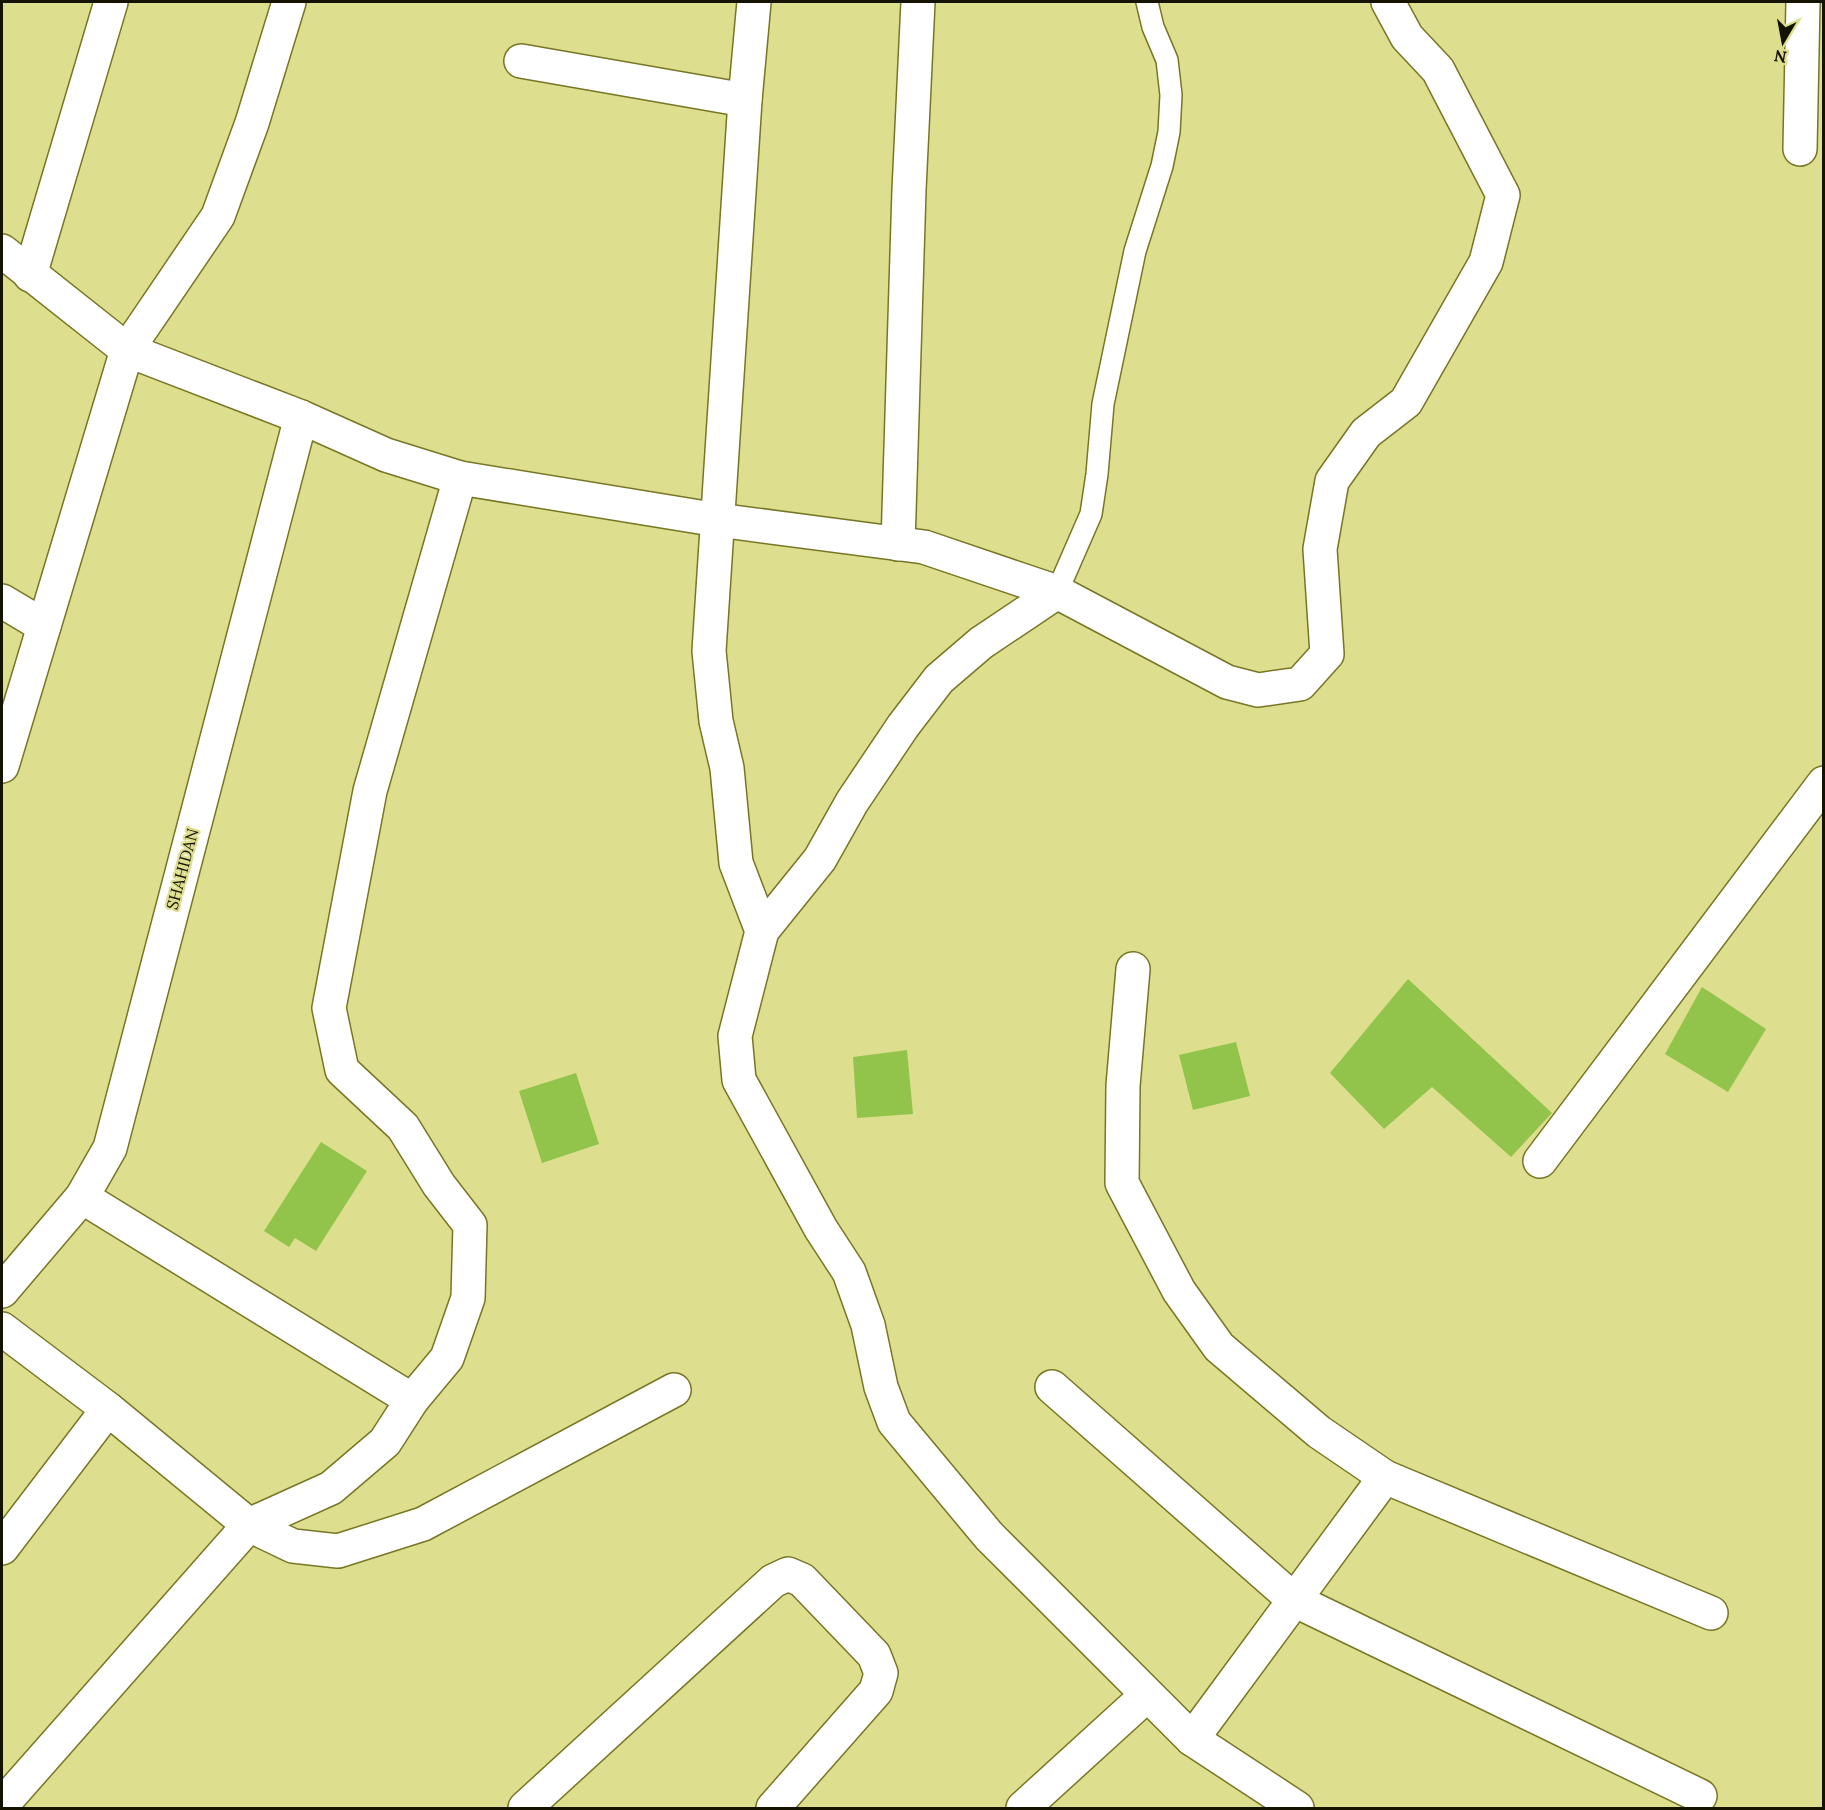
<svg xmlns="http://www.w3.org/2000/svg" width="1825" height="1810" font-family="Lora,serif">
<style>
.building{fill:#92c44c}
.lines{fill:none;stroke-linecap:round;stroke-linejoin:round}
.lane-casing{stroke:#777624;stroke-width:24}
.street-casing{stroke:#777624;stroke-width:36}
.secondary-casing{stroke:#777624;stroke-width:36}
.lane{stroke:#fff;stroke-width:21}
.street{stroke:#fff;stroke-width:33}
.secondary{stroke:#fff;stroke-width:33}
.labels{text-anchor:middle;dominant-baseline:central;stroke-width:4.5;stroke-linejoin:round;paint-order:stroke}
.street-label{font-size:16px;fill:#131300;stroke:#dedf8e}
</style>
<rect width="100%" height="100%" fill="#dedf8e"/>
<g class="building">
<path d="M 1408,979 L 1552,1113 L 1511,1157 L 1432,1087 L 1384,1129 L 1330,1073 Z"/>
<path d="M 1702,987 L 1766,1029 L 1728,1092 L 1665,1054 Z"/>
<path d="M 1236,1042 L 1250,1096 L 1193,1110 L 1179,1055 Z"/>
<path d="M 907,1050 L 913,1114 L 857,1118 L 853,1057 Z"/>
<path d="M 576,1073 L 599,1144 L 542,1163 L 519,1091 Z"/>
<path d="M 321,1142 L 367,1171 L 316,1251 L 295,1238 L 289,1247 L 264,1231 Z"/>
</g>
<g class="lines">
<defs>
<path id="lane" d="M 1057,592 L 1091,514 L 1097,474 L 1103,404 L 1135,251 L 1162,166 L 1169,132 L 1171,95 L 1167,60 L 1153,27 L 1147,2"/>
<g id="street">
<path d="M 754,2 L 745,100 L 709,651 L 716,721 L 727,768 L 736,863 L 762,931 L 735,1036 L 739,1080 L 821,1229 L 849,1272 L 868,1325 L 881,1387 L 894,1422 L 989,1536 L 1192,1739 L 1297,1808"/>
<path d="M 521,61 L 745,100"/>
<path d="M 1800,149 L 1803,2"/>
<path d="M 30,275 L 111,2"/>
<path d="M 718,520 L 924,547 L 1057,592 L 1227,682 L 1258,690 L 1300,684 L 1327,654 L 1320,549 L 1332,481 L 1366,433 L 1406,402 L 1486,262 L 1503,195 L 1438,70 L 1407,37 L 1388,2"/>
<path d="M 898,544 L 909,190 L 918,2"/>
<path d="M 2,601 L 44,626"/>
<path d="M 2,766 L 127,350 L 218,216 L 252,123 L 289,2"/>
<path d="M 762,931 L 820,859 L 852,802 L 903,726 L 939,679 L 981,643 L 1057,592"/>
<path d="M 1133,969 L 1123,1086 L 1122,1183 L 1179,1291 L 1219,1347 L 1319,1432 L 1385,1477 L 1711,1613"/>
<path d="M 1540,1161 L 1824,783"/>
<path d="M 82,1197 L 412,1400"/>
<path d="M 2,1291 L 82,1197 L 110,1148 L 301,417"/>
<path d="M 2,1329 L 108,1409 L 249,1525 L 293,1546 L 338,1551 L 423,1524 L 674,1390"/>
<path d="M 1052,1387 L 1294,1600 L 1700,1796"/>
<path d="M 2,1548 L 108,1409"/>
<path d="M 1192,1739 L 1385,1477"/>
<path d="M 2,1805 L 249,1525 L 331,1488 L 385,1442 L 412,1400 L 447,1358 L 468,1298 L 470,1225 L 439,1185 L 403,1127 L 342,1070 L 329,1008 L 370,791 L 460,478"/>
<path d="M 525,1808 L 773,1581 L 788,1574 L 802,1580 L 874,1655 L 881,1673 L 876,1691 L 773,1808"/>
<path d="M 1023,1808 L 1147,1695"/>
</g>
<path id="secondary" d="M 2,251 L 127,350 L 301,417 L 386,455 L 460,478 L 718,520"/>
</defs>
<use href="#lane" class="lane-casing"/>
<use href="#street" class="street-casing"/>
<use href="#secondary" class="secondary-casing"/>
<use href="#lane" class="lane"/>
<use href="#street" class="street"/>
<use href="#secondary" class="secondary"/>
</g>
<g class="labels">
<g class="street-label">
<text transform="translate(182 869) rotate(-75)">SHAHIDAN</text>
</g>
</g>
<rect width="1825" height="1810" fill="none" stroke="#131300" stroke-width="6"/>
<g transform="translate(1783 42) rotate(190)" stroke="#dedf8e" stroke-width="4.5" paint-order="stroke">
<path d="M0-4.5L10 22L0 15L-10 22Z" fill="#131300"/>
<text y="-9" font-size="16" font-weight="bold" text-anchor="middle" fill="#131300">N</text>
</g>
</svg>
